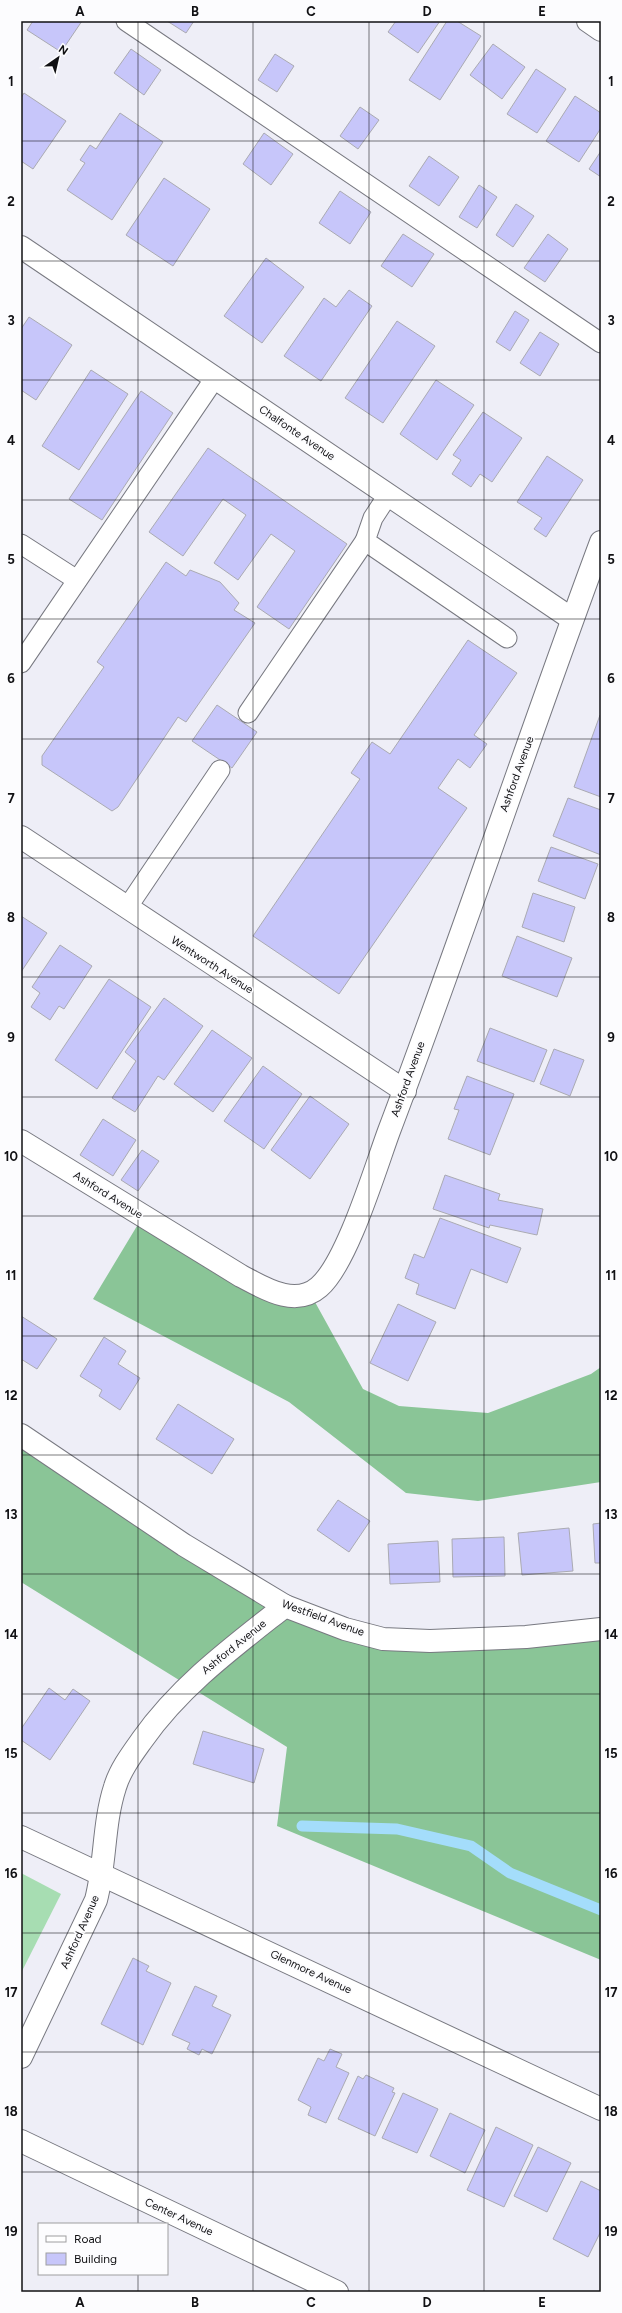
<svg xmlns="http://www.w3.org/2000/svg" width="622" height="2313" font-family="Figtree,sans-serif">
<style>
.green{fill:#a7ddb2}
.forest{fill:#8ac597}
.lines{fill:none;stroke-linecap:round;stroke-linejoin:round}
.stream{stroke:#a4ddfb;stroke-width:11}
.building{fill:#c7c6fa;stroke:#aaaab2}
.service-casing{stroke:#787981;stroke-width:21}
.minor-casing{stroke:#787981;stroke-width:24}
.tertiary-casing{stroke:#787981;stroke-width:24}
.service{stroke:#fff;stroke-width:19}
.minor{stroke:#fff;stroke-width:22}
.tertiary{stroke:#fff;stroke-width:22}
.grid{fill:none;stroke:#101013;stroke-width:1;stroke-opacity:0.55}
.labels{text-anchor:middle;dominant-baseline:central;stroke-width:3.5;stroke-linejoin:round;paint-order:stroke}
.street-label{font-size:11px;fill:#101013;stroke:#fcfcfe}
.neatline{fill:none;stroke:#101013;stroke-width:1.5}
.grid-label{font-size:13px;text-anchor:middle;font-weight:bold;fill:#101013}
</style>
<rect width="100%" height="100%" fill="#eeeef7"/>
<path class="green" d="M 21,1873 L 61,1894 L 21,1973 Z"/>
<g class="forest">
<path d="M 143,1216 L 241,1276 L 310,1293 L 363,1389 L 399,1406 L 488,1413 L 591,1374 L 601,1367 L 601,1482 L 478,1501 L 406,1493 L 289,1402 L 93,1299 Z"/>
<path d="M 21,1435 L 285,1606 L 383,1639 L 601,1629 L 601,1960 L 277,1826 L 287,1747 L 21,1582 Z"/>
</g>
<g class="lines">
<path class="stream" d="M 302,1826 L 397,1829 L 471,1846 L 510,1873 L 601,1910"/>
</g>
<g class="building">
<path d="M 33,21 L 82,21 L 61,52 L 27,30 Z"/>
<path d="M 167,21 L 194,21 L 186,33 Z"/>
<path d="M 396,21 L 440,21 L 418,53 L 388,32 Z"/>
<path d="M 447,21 L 457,21 L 481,36 L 440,100 L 409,80 Z"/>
<path d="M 493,44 L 525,67 L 502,99 L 470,75 Z"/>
<path d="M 131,49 L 161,70 L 144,95 L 114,73 Z"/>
<path d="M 275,54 L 294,66 L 277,92 L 258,80 Z"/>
<path d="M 536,69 L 566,89 L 537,133 L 507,114 Z"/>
<path d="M 24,93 L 66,121 L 33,169 L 21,161 L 21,98 Z"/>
<path d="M 575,96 L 601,113 L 601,128 L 579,162 L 546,141 Z"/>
<path d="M 360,107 L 379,120 L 358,149 L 340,136 Z"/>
<path d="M 120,113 L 163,142 L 112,220 L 67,190 L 85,163 L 80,160 L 90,145 L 96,149 Z"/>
<path d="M 264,133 L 293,154 L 271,185 L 243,164 Z"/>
<path d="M 601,151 L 601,177 L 589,169 Z"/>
<path d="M 429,156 L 459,177 L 439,206 L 409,186 Z"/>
<path d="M 164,178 L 210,209 L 173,266 L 126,235 Z"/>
<path d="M 479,185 L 497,197 L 477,228 L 459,217 Z"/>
<path d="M 340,191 L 371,212 L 350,244 L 319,223 Z"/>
<path d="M 516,204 L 534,216 L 513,247 L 496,235 Z"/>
<path d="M 403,234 L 434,254 L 412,287 L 381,266 Z"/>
<path d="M 548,234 L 568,249 L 545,282 L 524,268 Z"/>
<path d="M 266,258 L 304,287 L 262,343 L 224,316 Z"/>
<path d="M 349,290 L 372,306 L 321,381 L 284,356 L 324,298 L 336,307 Z"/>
<path d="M 515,311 L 529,320 L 510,351 L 496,342 Z"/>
<path d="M 29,317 L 72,345 L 36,400 L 21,390 L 21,329 Z"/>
<path d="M 397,321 L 435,346 L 383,423 L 345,398 Z"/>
<path d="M 540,332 L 559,344 L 540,376 L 520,363 Z"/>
<path d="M 91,370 L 128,394 L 79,470 L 42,446 Z"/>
<path d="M 436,380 L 474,405 L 437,460 L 400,434 Z"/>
<path d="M 141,391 L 173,413 L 102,520 L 69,499 Z"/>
<path d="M 483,412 L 522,438 L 492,482 L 480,474 L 471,487 L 452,474 L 461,460 L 453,455 Z"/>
<path d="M 208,448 L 347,544 L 289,629 L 257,607 L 295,551 L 271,534 L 238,580 L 214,563 L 246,515 L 223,499 L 183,556 L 149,532 Z"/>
<path d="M 547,456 L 583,480 L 546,537 L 534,529 L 542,518 L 517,502 Z"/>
<path d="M 166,562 L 186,576 L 190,570 L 220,582 L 239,603 L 234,610 L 255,623 L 186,722 L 178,717 L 118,807 L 112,811 L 42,765 L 42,756 L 104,667 L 97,662 Z"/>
<path d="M 468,640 L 517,673 L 474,735 L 487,744 L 470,768 L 458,759 L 438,788 L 467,808 L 339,994 L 253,936 L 360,779 L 351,773 L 372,742 L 390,754 Z"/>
<path d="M 217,705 L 257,732 L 232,768 L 192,741 Z"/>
<path d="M 600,715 L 601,715 L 601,797 L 574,787 Z"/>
<path d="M 568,798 L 601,810 L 601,855 L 553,836 Z"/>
<path d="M 551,847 L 598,864 L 585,899 L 538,881 Z"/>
<path d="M 533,893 L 575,907 L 564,942 L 522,927 Z"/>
<path d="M 21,916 L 47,933 L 21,972 Z"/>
<path d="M 517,936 L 572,958 L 557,997 L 502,976 Z"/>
<path d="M 60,945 L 92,966 L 64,1009 L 59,1006 L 50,1020 L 31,1007 L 40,993 L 32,987 Z"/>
<path d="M 109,979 L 151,1007 L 97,1089 L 55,1060 Z"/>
<path d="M 164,998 L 203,1026 L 164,1080 L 158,1076 L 135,1112 L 112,1098 L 136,1061 L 125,1052 Z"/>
<path d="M 490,1028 L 547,1050 L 534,1082 L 477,1061 Z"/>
<path d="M 212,1030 L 252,1058 L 213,1112 L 174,1084 Z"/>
<path d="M 554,1049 L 584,1060 L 570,1096 L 540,1084 Z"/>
<path d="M 263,1066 L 302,1094 L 264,1149 L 224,1121 Z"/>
<path d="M 467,1076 L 514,1094 L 490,1155 L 448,1139 L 459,1110 L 454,1109 Z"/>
<path d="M 310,1096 L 349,1124 L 310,1179 L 271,1150 Z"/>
<path d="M 103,1119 L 136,1140 L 113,1176 L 80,1155 Z"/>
<path d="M 142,1150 L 159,1161 L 138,1191 L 121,1180 Z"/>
<path d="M 445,1175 L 500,1194 L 498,1200 L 543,1209 L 537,1235 L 490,1225 L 489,1228 L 433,1209 Z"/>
<path d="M 440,1218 L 521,1248 L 507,1283 L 471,1269 L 455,1309 L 416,1294 L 419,1284 L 405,1278 L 414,1254 L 424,1258 Z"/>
<path d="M 398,1304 L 436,1322 L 408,1381 L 370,1363 Z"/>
<path d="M 21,1316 L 57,1339 L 37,1369 L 21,1359 Z"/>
<path d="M 104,1337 L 126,1351 L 118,1364 L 140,1378 L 120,1410 L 99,1396 L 102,1390 L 80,1376 Z"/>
<path d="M 178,1404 L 234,1439 L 212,1474 L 156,1439 Z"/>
<path d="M 338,1500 L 370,1521 L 349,1552 L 317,1530 Z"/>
<path d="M 601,1523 L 601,1563 L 595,1563 L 593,1524 Z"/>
<path d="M 569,1528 L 573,1571 L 522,1575 L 518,1533 Z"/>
<path d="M 504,1537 L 505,1576 L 453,1577 L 452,1539 Z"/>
<path d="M 438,1541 L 440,1582 L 390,1584 L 388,1544 Z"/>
<path d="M 49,1688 L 65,1700 L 73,1689 L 90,1701 L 50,1760 L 21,1740 L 21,1729 Z"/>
<path d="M 203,1731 L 264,1749 L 254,1783 L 193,1764 Z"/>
<path d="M 133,1958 L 149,1966 L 146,1971 L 171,1983 L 143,2045 L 101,2024 Z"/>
<path d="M 195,1986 L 217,1996 L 212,2006 L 231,2015 L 212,2054 L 202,2049 L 199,2055 L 187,2049 L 190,2043 L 172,2035 Z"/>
<path d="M 330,2049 L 342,2054 L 336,2067 L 349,2073 L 326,2123 L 308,2115 L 311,2107 L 298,2100 L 318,2058 L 324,2061 Z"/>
<path d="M 366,2075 L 394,2088 L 392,2092 L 395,2093 L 375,2136 L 338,2119 L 358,2076 L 363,2079 Z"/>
<path d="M 403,2093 L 438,2109 L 417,2153 L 382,2138 Z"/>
<path d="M 450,2113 L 485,2130 L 465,2173 L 430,2156 Z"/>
<path d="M 496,2127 L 533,2145 L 504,2207 L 467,2190 Z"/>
<path d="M 538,2147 L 571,2163 L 547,2212 L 514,2196 Z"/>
<path d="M 581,2181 L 601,2191 L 601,2231 L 588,2257 L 553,2239 Z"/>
</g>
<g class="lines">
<defs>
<g id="service">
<path d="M 126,21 L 601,343"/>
<path d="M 388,495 L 373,518 L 365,541 L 507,638"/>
<path d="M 21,544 L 77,580"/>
<path d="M 21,663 L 215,378"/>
<path d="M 248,713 L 365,541"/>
<path d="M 127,908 L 220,770"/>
</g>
<g id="minor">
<path d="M 588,21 L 601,30"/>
<path d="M 21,247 L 572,619"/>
<path d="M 21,837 L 405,1091"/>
<path d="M 21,1141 L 241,1276 C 264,1288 295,1308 319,1287 C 347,1263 375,1169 389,1131 C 463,936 528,738 601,542"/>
<path d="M 21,1435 L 184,1545 L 285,1606 L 345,1629 L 383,1639 L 430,1641 L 526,1637 L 601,1629"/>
<path d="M 21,1837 L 601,2109"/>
<path d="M 21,2057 L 96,1900 C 106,1862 103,1824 115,1787 C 120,1770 132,1754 142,1740 C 181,1685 233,1647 285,1606"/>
</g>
<path id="tertiary" d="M 21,2141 L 337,2292"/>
</defs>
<use href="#service" class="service-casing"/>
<use href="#minor" class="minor-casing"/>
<use href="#tertiary" class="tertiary-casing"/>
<use href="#service" class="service"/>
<use href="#minor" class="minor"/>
<use href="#tertiary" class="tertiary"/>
</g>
<path class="grid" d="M 138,21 L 138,2224M 253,21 L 253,2292M 369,21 L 369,2292M 484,21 L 484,2292M 21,141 L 601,141M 21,261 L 601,261M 21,380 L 601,380M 21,500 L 601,500M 21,619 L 601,619M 21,739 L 601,739M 21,858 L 601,858M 21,977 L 601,977M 21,1097 L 601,1097M 21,1216 L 601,1216M 21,1336 L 601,1336M 21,1455 L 601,1455M 21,1574 L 601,1574M 21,1694 L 601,1694M 21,1813 L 601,1813M 21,1933 L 601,1933M 21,2052 L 601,2052M 21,2172 L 601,2172M 138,2274 L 138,2292"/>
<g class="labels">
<g class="street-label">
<text transform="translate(297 433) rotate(34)">Chalfonte Avenue</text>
<text transform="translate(517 774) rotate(-70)">Ashford Avenue</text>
<text transform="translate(212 965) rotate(33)">Wentworth Avenue</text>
<text transform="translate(408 1079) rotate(-70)">Ashford Avenue</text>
<text transform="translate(108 1195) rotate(32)">Ashford Avenue</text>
<text transform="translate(323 1618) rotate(20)">Westfield Avenue</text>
<text transform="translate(234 1647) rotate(-39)">Ashford Avenue</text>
<text transform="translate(80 1932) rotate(-66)">Ashford Avenue</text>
<text transform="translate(311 1972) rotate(25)">Glenmore Avenue</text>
<text transform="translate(179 2217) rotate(25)">Center Avenue</text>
</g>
</g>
<rect width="622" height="2313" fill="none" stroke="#fcfcfe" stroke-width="44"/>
<rect x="38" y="2223" width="130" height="52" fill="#fcfcfe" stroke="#9e9ea0"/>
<rect x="46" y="2236" width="20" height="6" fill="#ffffff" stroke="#9e9ea0"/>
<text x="74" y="2243" font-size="12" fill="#101013">Road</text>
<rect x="46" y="2253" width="20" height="12" fill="#c7c6fa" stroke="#9e9ea0"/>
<text x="74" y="2263" font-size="12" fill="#101013">Building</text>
<g transform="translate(58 58) rotate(34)" stroke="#fcfcfe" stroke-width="3" paint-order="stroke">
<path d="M0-3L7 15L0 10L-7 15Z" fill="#101013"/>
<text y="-6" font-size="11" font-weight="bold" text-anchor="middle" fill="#101013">N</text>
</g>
<rect x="22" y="22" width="578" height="2269" class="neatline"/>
<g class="grid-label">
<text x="80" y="16">A</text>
<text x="195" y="16">B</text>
<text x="311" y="16">C</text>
<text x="427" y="16">D</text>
<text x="542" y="16">E</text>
<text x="11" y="86">1</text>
<text x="611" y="86">1</text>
<text x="11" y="206">2</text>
<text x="611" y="206">2</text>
<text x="11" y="325">3</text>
<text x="611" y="325">3</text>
<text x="11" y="445">4</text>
<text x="611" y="445">4</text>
<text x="11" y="564">5</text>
<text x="611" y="564">5</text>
<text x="11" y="683">6</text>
<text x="611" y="683">6</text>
<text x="11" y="803">7</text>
<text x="611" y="803">7</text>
<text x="11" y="922">8</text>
<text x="611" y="922">8</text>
<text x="11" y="1042">9</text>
<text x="611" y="1042">9</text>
<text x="11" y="1161">10</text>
<text x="611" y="1161">10</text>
<text x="11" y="1280">11</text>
<text x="611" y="1280">11</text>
<text x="11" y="1400">12</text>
<text x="611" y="1400">12</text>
<text x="11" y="1519">13</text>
<text x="611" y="1519">13</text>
<text x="11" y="1639">14</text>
<text x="611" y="1639">14</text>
<text x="11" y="1758">15</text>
<text x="611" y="1758">15</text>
<text x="11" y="1878">16</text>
<text x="611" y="1878">16</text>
<text x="11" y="1997">17</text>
<text x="611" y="1997">17</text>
<text x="11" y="2116">18</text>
<text x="611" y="2116">18</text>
<text x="11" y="2236">19</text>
<text x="611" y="2236">19</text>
<text x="80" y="2307">A</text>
<text x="195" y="2307">B</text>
<text x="311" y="2307">C</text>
<text x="427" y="2307">D</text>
<text x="542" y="2307">E</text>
</g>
</svg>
